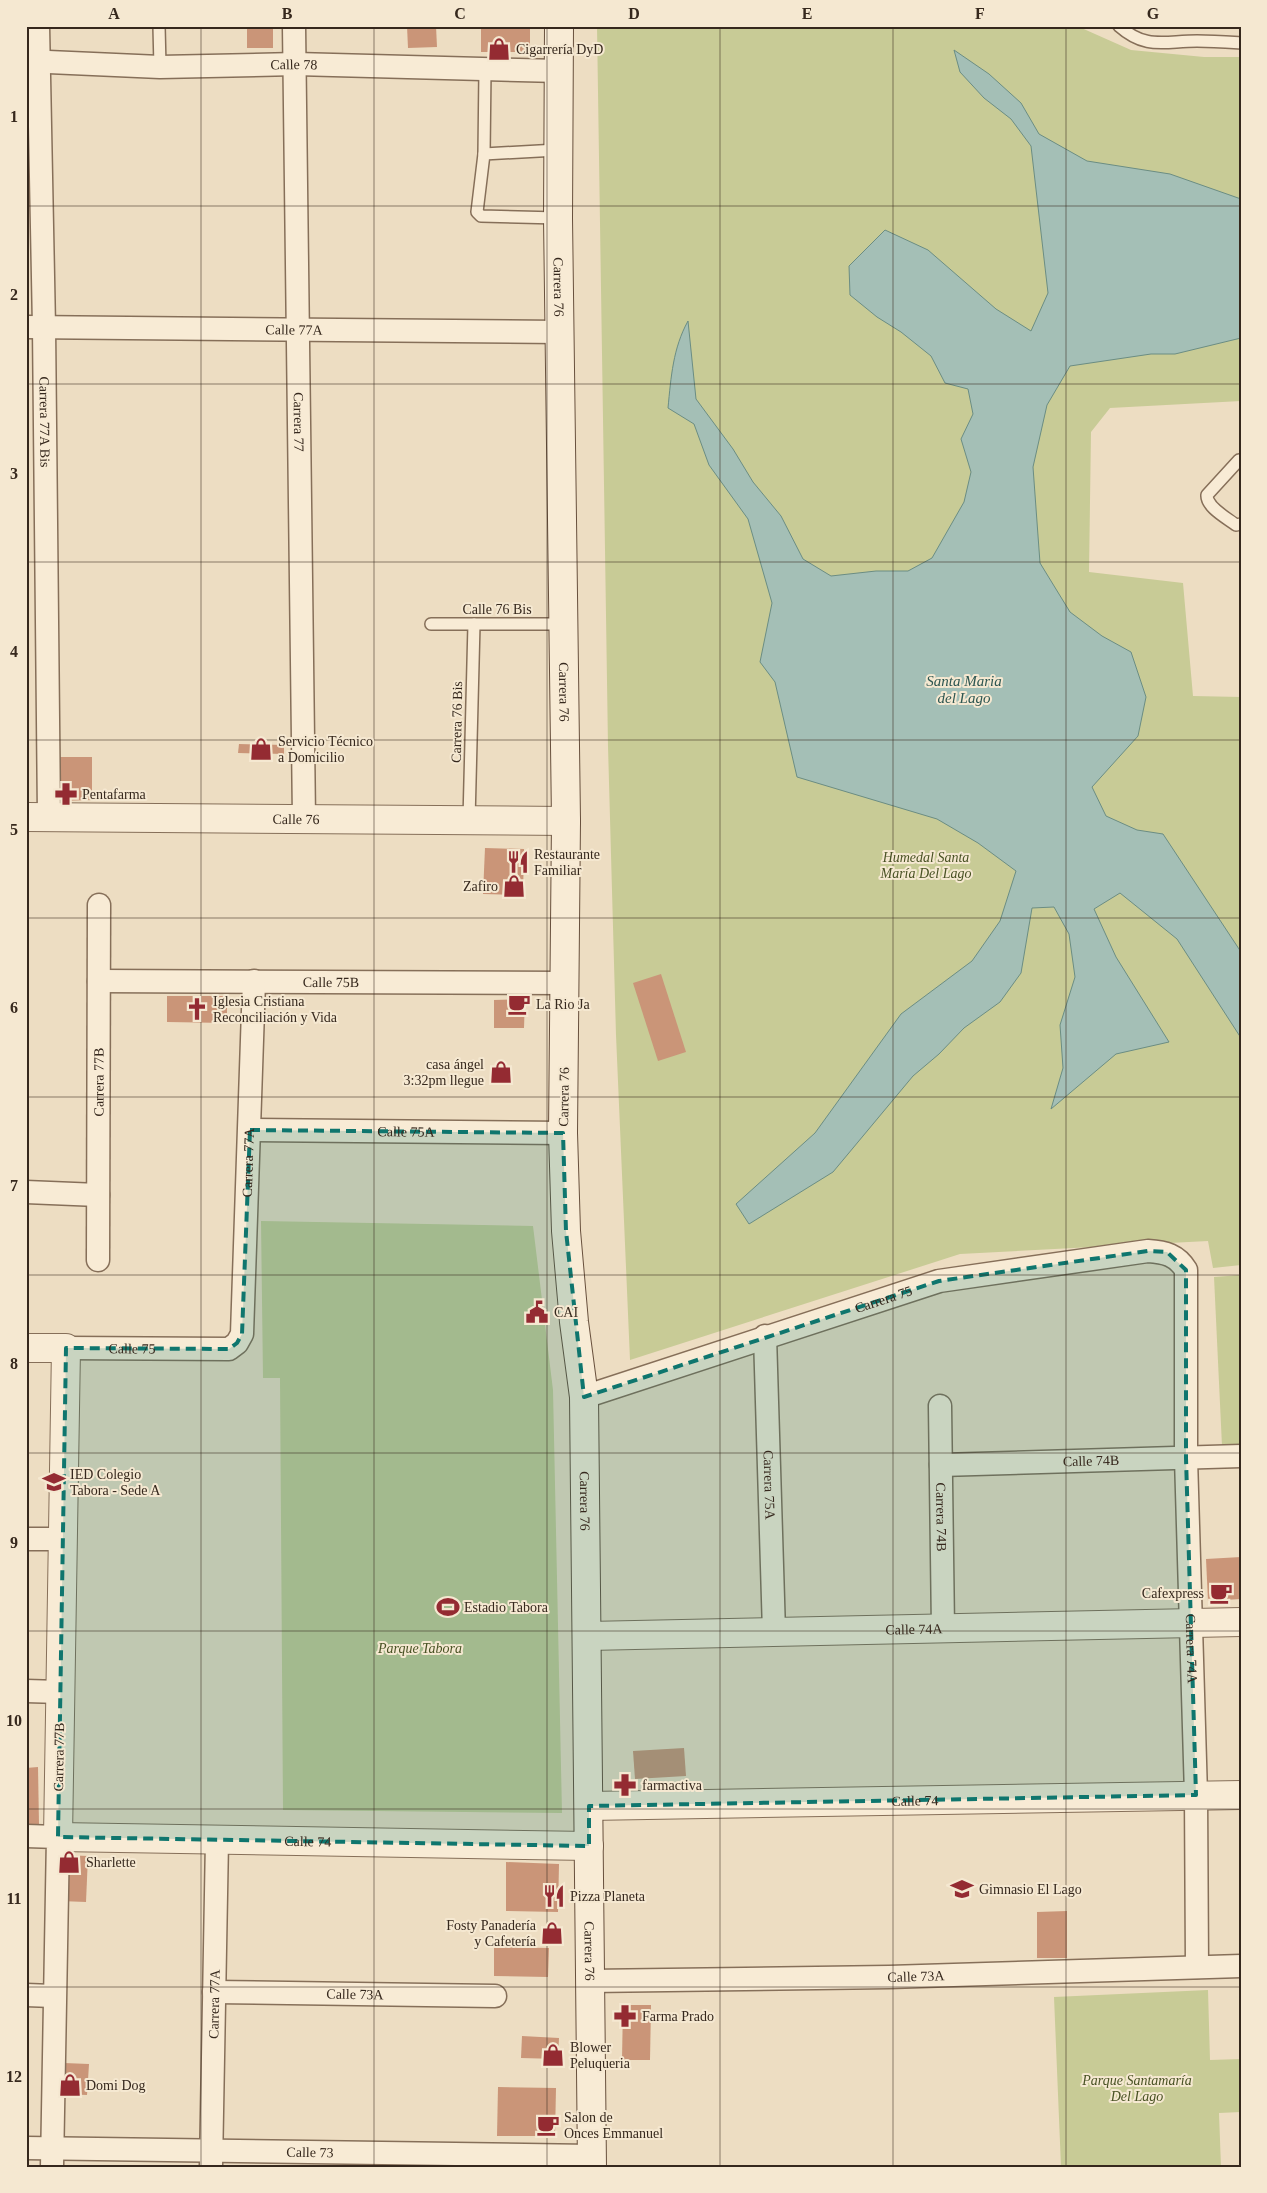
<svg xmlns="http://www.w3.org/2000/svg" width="1267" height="2193" font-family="'Times New Roman',serif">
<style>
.green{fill:#c8cb96}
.water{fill:#a4bfb6;stroke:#6b8d83}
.building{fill:#ca9578}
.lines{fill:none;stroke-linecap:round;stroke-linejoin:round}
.service-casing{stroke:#866f59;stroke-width:14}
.minor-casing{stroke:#866f59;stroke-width:25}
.tertiary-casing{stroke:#866f59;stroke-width:30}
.secondary-casing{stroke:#68503d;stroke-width:30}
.service{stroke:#f8ebd5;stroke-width:11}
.minor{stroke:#f8ebd5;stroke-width:22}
.tertiary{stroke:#f8ebd5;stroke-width:28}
.secondary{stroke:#f8ebd5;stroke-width:28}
.marked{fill:#0f766e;fill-opacity:0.2;stroke:#0f766e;stroke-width:4;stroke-dasharray:10 6;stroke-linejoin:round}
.grid{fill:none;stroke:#36281d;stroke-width:1;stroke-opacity:0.55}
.labels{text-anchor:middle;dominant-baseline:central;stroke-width:4;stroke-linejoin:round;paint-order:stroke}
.poi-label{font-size:14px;fill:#36281d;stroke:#f5e8d1;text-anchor:start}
.street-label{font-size:14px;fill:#36281d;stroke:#f5e8d1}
.park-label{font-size:14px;font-style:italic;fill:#495224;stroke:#f5e8d1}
.water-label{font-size:15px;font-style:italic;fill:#2d5651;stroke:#f5e8d1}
.neatline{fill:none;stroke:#36281d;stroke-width:2}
.grid-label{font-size:16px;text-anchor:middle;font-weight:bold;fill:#36281d}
</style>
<rect width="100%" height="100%" fill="#edddc2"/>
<g class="green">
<path d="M 597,26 L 1077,26 L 1131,50 L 1204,57 L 1241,57 L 1241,401 L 1110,408 L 1091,432 L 1089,572 L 1183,583 L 1193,696 L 1241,697 L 1241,1265 L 1213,1268 L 1208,1241 L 960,1254 L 630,1360 L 616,1035 L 608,746 Z"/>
<path d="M 261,1221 L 533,1226 L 553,1390 L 562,1813 L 283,1810 L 280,1378 L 263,1378 Z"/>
<path d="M 1241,1275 L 1241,1445 L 1222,1446 L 1214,1277 Z"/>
<path d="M 1208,1990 L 1210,2060 L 1241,2059 L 1241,2112 L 1219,2113 L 1221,2167 L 1061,2167 L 1054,1997 Z"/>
</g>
<path class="water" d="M 954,50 L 989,74 L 1021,103 L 1039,134 L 1087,161 L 1170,174 L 1241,199 L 1241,338 L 1175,354 L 1151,354 L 1070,366 L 1047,405 L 1033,467 L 1040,563 L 1070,612 L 1102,636 L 1131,652 L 1146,697 L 1138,736 L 1092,787 L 1106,816 L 1137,830 L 1163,834 L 1241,952 L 1241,1038 L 1177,939 L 1120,893 L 1094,909 L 1116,957 L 1169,1042 L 1116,1054 L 1051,1109 L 1063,1068 L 1060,1025 L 1075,977 L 1069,934 L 1054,907 L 1032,908 L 1021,973 L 1000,1002 L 964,1028 L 939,1054 L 913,1076 L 833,1172 L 749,1224 L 736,1204 L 815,1133 L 901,1014 L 972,961 L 1000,921 L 1016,871 L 978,843 L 937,819 L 797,777 L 775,682 L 760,662 L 772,603 L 748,519 L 709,465 L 694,424 L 668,408 C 671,377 673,348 688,321 L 696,399 L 733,449 L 753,482 L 781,516 L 803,559 L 831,576 L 876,571 L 908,571 L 932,558 L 964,502 L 971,472 L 961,439 L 973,414 L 968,389 L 945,383 L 931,356 L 901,332 L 877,317 L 850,295 L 849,266 L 885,230 L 928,250 L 996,309 L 1031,331 L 1048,293 L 1031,146 L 1011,119 L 984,98 L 960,72 Z"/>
<g class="building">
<rect x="247" y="26" width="26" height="22"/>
<path d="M 407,26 L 436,26 L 437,47 L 408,48 Z"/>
<rect x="481" y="26" width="49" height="26"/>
<path d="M 239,744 L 284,745 L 284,754 L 238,753 Z"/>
<path d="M 57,757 L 92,757 L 92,800 L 57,801 Z"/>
<path d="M 485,848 L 524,849 L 523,895 L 483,894 Z"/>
<path d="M 661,974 L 686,1052 L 658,1061 L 633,983 Z"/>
<path d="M 167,996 L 227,996 L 227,1023 L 167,1022 Z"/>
<path d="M 525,999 L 524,1028 L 494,1028 L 494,1000 Z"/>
<path d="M 1241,1557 L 1241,1599 L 1208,1601 L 1206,1559 Z"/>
<path d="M 684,1748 L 686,1776 L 635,1779 L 633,1751 Z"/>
<path d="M 38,1767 L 39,1824 L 26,1824 L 26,1768 Z"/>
<path d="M 62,1855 L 88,1856 L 86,1902 L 60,1901 Z"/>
<path d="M 506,1862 L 559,1864 L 558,1912 L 506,1911 Z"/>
<path d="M 1067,1911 L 1067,1958 L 1037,1958 L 1037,1912 Z"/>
<path d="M 494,1947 L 549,1948 L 548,1977 L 494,1976 Z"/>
<path d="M 623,2005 L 651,2005 L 650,2060 L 622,2060 Z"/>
<path d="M 522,2036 L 559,2038 L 558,2059 L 521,2058 Z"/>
<path d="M 64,2063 L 89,2064 L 87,2095 L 62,2094 Z"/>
<path d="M 498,2087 L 556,2088 L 555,2136 L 497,2136 Z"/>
</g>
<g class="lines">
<defs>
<g id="service">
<path d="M 159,26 L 160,67"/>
<path d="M 1119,26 C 1146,50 1164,41 1197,41 C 1212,41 1226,42 1241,43"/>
<path d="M 557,150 L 484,154 L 477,212 L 481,216 L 558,218"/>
<path d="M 484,154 L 485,70"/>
<path d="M 1241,460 L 1239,460 L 1207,495 C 1206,507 1227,518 1236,525 L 1241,524"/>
<path d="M 431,624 L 563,624"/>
<path d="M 469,820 L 474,624"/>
</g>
<g id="minor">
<path id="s1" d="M 38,26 L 44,327 L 49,817"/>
<path id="s2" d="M 294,26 L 304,819"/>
<path id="s3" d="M 26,61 L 160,67 L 296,64 L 559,71"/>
<path id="s4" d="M 26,327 L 560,332"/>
<path id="s5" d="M 99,981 L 565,983"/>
<path id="s6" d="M 250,1130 L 563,1133"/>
<path d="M 26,1192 L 98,1195"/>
<path id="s7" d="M 98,1260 L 99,905"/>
<path id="s8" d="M 765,1336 L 774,1632"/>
<path id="s9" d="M 66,1348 L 229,1349 L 237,1343 L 242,1334 L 254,981"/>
<path id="s10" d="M 584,1397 L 939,1281 L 1148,1251 C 1165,1252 1177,1255 1186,1270 L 1186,1458 L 1196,1795 L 1197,1967"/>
<path id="s11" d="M 940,1406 L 943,1629"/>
<path id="s12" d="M 941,1465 L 1241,1456"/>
<path d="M 26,1539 L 63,1539"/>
<path d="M 26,1691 L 60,1692"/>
<path d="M 26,1836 L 58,1837 L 52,2167"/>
<path id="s13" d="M 590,1981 L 889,1977 L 1241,1966"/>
<path id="s14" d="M 214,1992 L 495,1996"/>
<path d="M 26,1995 L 53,1996"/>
<path id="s15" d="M 26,2148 L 592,2156"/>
<path id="s16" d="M 211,2166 L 217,1840"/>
</g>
<g id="tertiary">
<path id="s17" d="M 26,817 L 566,821"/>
<path id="s18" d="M 26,1348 L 66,1348 L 58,1837 L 589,1846"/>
<path id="s19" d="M 588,1636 L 1241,1622"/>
<path id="s20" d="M 589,1806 L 1241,1795"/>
</g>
<g id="secondary">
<path id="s21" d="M 559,26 L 558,218 L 566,821 L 563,1133 L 566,1231 L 574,1322 L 584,1397 L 592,2167"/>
</g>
</defs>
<use href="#service" class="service-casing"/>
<use href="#minor" class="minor-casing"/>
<use href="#tertiary" class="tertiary-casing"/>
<use href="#secondary" class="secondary-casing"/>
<use href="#service" class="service"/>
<use href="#minor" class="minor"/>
<use href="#tertiary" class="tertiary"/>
<use href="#secondary" class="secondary"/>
</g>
<path class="marked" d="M 250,1130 L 563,1133 L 566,1231 L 584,1397 L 939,1281 L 1148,1251 L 1167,1252 L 1186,1270 L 1186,1458 L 1196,1795 L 589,1806 L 589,1846 L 58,1837 L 66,1348 L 229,1349 L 237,1343 L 242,1334 Z"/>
<path class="grid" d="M 201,26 L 201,2167M 374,26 L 374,2167M 547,26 L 547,2167M 720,26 L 720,2167M 893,26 L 893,2167M 1066,26 L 1066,2167M 26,206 L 1241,206M 26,384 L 1241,384M 26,562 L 1241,562M 26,740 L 1241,740M 26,918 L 1241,918M 26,1097 L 1241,1097M 26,1275 L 1241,1275M 26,1453 L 1241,1453M 26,1631 L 1241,1631M 26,1809 L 1241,1809M 26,1987 L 1241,1987"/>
<defs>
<symbol id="shop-bare" viewBox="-9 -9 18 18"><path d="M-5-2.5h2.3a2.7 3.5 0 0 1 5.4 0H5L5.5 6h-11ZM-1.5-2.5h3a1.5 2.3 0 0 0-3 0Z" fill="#942b32" stroke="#f5e8d1" stroke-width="2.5" paint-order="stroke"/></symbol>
<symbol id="pharmacy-bare" viewBox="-9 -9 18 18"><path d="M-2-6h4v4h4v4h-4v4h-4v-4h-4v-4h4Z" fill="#942b32" stroke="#f5e8d1" stroke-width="2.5" paint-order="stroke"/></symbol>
<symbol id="restaurant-bare" viewBox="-9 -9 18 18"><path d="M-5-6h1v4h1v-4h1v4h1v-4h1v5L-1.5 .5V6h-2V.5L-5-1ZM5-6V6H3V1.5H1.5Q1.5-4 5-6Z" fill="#942b32" stroke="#f5e8d1" stroke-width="2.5" paint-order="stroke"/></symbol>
<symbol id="cafe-bare" viewBox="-9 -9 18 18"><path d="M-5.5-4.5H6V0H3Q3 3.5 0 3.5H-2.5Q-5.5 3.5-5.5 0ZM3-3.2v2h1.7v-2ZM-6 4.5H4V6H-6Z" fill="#942b32" stroke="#f5e8d1" stroke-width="2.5" paint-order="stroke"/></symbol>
<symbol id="church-bare" viewBox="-9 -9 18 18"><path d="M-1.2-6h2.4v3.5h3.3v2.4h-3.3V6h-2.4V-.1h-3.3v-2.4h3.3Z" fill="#942b32" stroke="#f5e8d1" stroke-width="2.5" paint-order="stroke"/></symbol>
<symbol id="civic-bare" viewBox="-9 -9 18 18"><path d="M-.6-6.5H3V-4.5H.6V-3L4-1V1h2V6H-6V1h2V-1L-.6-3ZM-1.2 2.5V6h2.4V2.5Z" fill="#942b32" stroke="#f5e8d1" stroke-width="2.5" paint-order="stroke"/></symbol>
<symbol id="university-bare" viewBox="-9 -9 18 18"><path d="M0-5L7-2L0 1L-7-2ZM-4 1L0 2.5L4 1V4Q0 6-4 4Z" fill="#942b32" stroke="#f5e8d1" stroke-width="2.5" paint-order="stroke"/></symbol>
<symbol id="stadium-bare" viewBox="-9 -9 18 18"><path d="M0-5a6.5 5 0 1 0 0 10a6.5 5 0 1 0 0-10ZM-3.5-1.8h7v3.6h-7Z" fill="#942b32" stroke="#f5e8d1" stroke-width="2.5" paint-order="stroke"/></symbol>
<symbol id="school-bare" viewBox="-9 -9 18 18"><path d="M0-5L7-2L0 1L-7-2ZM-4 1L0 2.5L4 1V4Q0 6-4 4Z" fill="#942b32" stroke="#f5e8d1" stroke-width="2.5" paint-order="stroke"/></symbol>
</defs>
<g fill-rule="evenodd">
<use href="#shop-bare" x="483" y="33" width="32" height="32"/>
<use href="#shop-bare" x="245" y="733" width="32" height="32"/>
<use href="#pharmacy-bare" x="50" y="778" width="32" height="32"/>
<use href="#restaurant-bare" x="502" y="846" width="32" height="32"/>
<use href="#shop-bare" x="498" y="870" width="32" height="32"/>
<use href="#cafe-bare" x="503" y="988" width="32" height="32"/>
<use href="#church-bare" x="181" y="993" width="32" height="32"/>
<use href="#shop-bare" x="485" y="1056" width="32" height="32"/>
<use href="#civic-bare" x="521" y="1296" width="32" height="32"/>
<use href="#university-bare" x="38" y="1466" width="32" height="32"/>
<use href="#cafe-bare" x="1205" y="1577" width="32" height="32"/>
<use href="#stadium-bare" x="432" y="1591" width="32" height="32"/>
<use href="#pharmacy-bare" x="609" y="1769" width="32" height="32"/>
<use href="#shop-bare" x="53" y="1846" width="32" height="32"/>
<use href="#school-bare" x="946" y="1873" width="32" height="32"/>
<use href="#restaurant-bare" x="538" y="1880" width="32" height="32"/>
<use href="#shop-bare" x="536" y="1917" width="32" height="32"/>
<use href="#pharmacy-bare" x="609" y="2000" width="32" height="32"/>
<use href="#shop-bare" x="537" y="2039" width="32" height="32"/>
<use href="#shop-bare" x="54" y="2069" width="32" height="32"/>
<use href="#cafe-bare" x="532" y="2109" width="32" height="32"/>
</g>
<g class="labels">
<g class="poi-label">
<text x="516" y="49">Cigarrería DyD</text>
<text x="278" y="741">Servicio Técnico<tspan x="278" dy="16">a Domicilio</tspan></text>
<text x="82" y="794">Pentafarma</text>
<text x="534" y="854">Restaurante<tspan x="534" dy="16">Familiar</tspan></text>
<text x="498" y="886" text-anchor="end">Zafiro</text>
<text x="213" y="1001">Iglesia Cristiana<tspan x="213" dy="16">Reconciliación y Vida</tspan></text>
<text x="536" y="1004">La Rio Ja</text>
<text x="484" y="1064" text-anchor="end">casa ángel<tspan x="484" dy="16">3:32pm llegue</tspan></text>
<text x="554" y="1312">CAI</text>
<text x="70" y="1474">IED Colegio<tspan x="70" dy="16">Tabora - Sede A</tspan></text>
<text x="1204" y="1593" text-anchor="end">Cafexpress</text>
<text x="464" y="1607">Estadio Tabora</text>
<text x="642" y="1785">farmactiva</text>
<text x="86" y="1862">Sharlette</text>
<text x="979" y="1889">Gimnasio El Lago</text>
<text x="570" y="1896">Pizza Planeta</text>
<text x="536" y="1925" text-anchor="end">Fosty Panadería<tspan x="536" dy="16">y Cafetería</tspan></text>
<text x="642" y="2016">Farma Prado</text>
<text x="570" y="2047">Blower<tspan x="570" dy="16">Peluqueria</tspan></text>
<text x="86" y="2085">Domi Dog</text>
<text x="564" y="2117">Salon de<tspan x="564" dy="16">Onces Emmanuel</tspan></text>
</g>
<g class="street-label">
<text stroke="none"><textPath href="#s3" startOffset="268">Calle 78</textPath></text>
<text stroke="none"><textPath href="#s21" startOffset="261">Carrera 76</textPath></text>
<text stroke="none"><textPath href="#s4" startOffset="268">Calle 77A</textPath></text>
<text stroke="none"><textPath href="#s1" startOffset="396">Carrera 77A Bis</textPath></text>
<text stroke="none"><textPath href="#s2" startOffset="396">Carrera 77</textPath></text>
<text x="497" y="609">Calle 76 Bis</text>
<text stroke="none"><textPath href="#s21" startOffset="666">Carrera 76</textPath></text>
<text transform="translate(457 722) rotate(-89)">Carrera 76 Bis</text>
<text stroke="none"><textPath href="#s17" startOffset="270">Calle 76</textPath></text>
<text stroke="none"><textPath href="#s5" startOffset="232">Calle 75B</textPath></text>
<text stroke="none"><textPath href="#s7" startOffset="178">Carrera 77B</textPath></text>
<text transform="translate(564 1097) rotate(-89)">Carrera 76</text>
<text stroke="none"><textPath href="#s6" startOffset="156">Calle 75A</textPath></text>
<text stroke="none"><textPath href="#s9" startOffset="355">Carrera 77A</textPath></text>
<text stroke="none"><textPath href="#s10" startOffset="315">Carrera 75</textPath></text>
<text stroke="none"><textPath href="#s9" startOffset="66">Calle 75</textPath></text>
<text stroke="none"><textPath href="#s12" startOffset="150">Calle 74B</textPath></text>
<text stroke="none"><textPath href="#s8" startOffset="149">Carrera 75A</textPath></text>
<text stroke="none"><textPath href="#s21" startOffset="1476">Carrera 76</textPath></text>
<text stroke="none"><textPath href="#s11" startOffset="111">Carrera 74B</textPath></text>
<text stroke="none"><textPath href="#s19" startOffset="326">Calle 74A</textPath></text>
<text stroke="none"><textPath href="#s10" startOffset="1008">Carrera 74A</textPath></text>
<text transform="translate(59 1757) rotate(-89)">Carrera 77B</text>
<text stroke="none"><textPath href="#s20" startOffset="326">Calle 74</textPath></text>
<text stroke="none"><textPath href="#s18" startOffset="779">Calle 74</textPath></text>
<text stroke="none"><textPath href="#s21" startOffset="1926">Carrera 76</textPath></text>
<text stroke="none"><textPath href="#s13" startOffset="326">Calle 73A</textPath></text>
<text stroke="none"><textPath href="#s14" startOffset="141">Calle 73A</textPath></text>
<text stroke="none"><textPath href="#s16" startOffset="162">Carrera 77A</textPath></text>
<text stroke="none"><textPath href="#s15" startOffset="284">Calle 73</textPath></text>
</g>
<g class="park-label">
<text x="926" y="857">Humedal Santa<tspan x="926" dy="16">María Del Lago</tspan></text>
<text x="420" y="1648">Parque Tabora</text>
<text x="1137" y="2080">Parque Santamaría<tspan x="1137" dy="16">Del Lago</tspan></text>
</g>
<g class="water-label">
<text x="964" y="681">Santa Maria<tspan x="964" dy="17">del Lago</tspan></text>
</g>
</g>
<rect width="1267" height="2193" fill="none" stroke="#f5e8d1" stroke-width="55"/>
<rect x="28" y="28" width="1212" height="2138" class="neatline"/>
<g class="grid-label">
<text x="114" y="19">A</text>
<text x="287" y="19">B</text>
<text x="460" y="19">C</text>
<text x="634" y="19">D</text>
<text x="807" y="19">E</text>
<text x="980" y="19">F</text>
<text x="1153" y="19">G</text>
<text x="14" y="122">1</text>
<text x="14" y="300">2</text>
<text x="14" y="479">3</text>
<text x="14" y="657">4</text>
<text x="14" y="835">5</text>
<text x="14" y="1013">6</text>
<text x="14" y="1191">7</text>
<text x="14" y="1369">8</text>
<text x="14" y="1548">9</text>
<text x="14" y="1726">10</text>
<text x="14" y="1904">11</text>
<text x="14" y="2082">12</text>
</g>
</svg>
